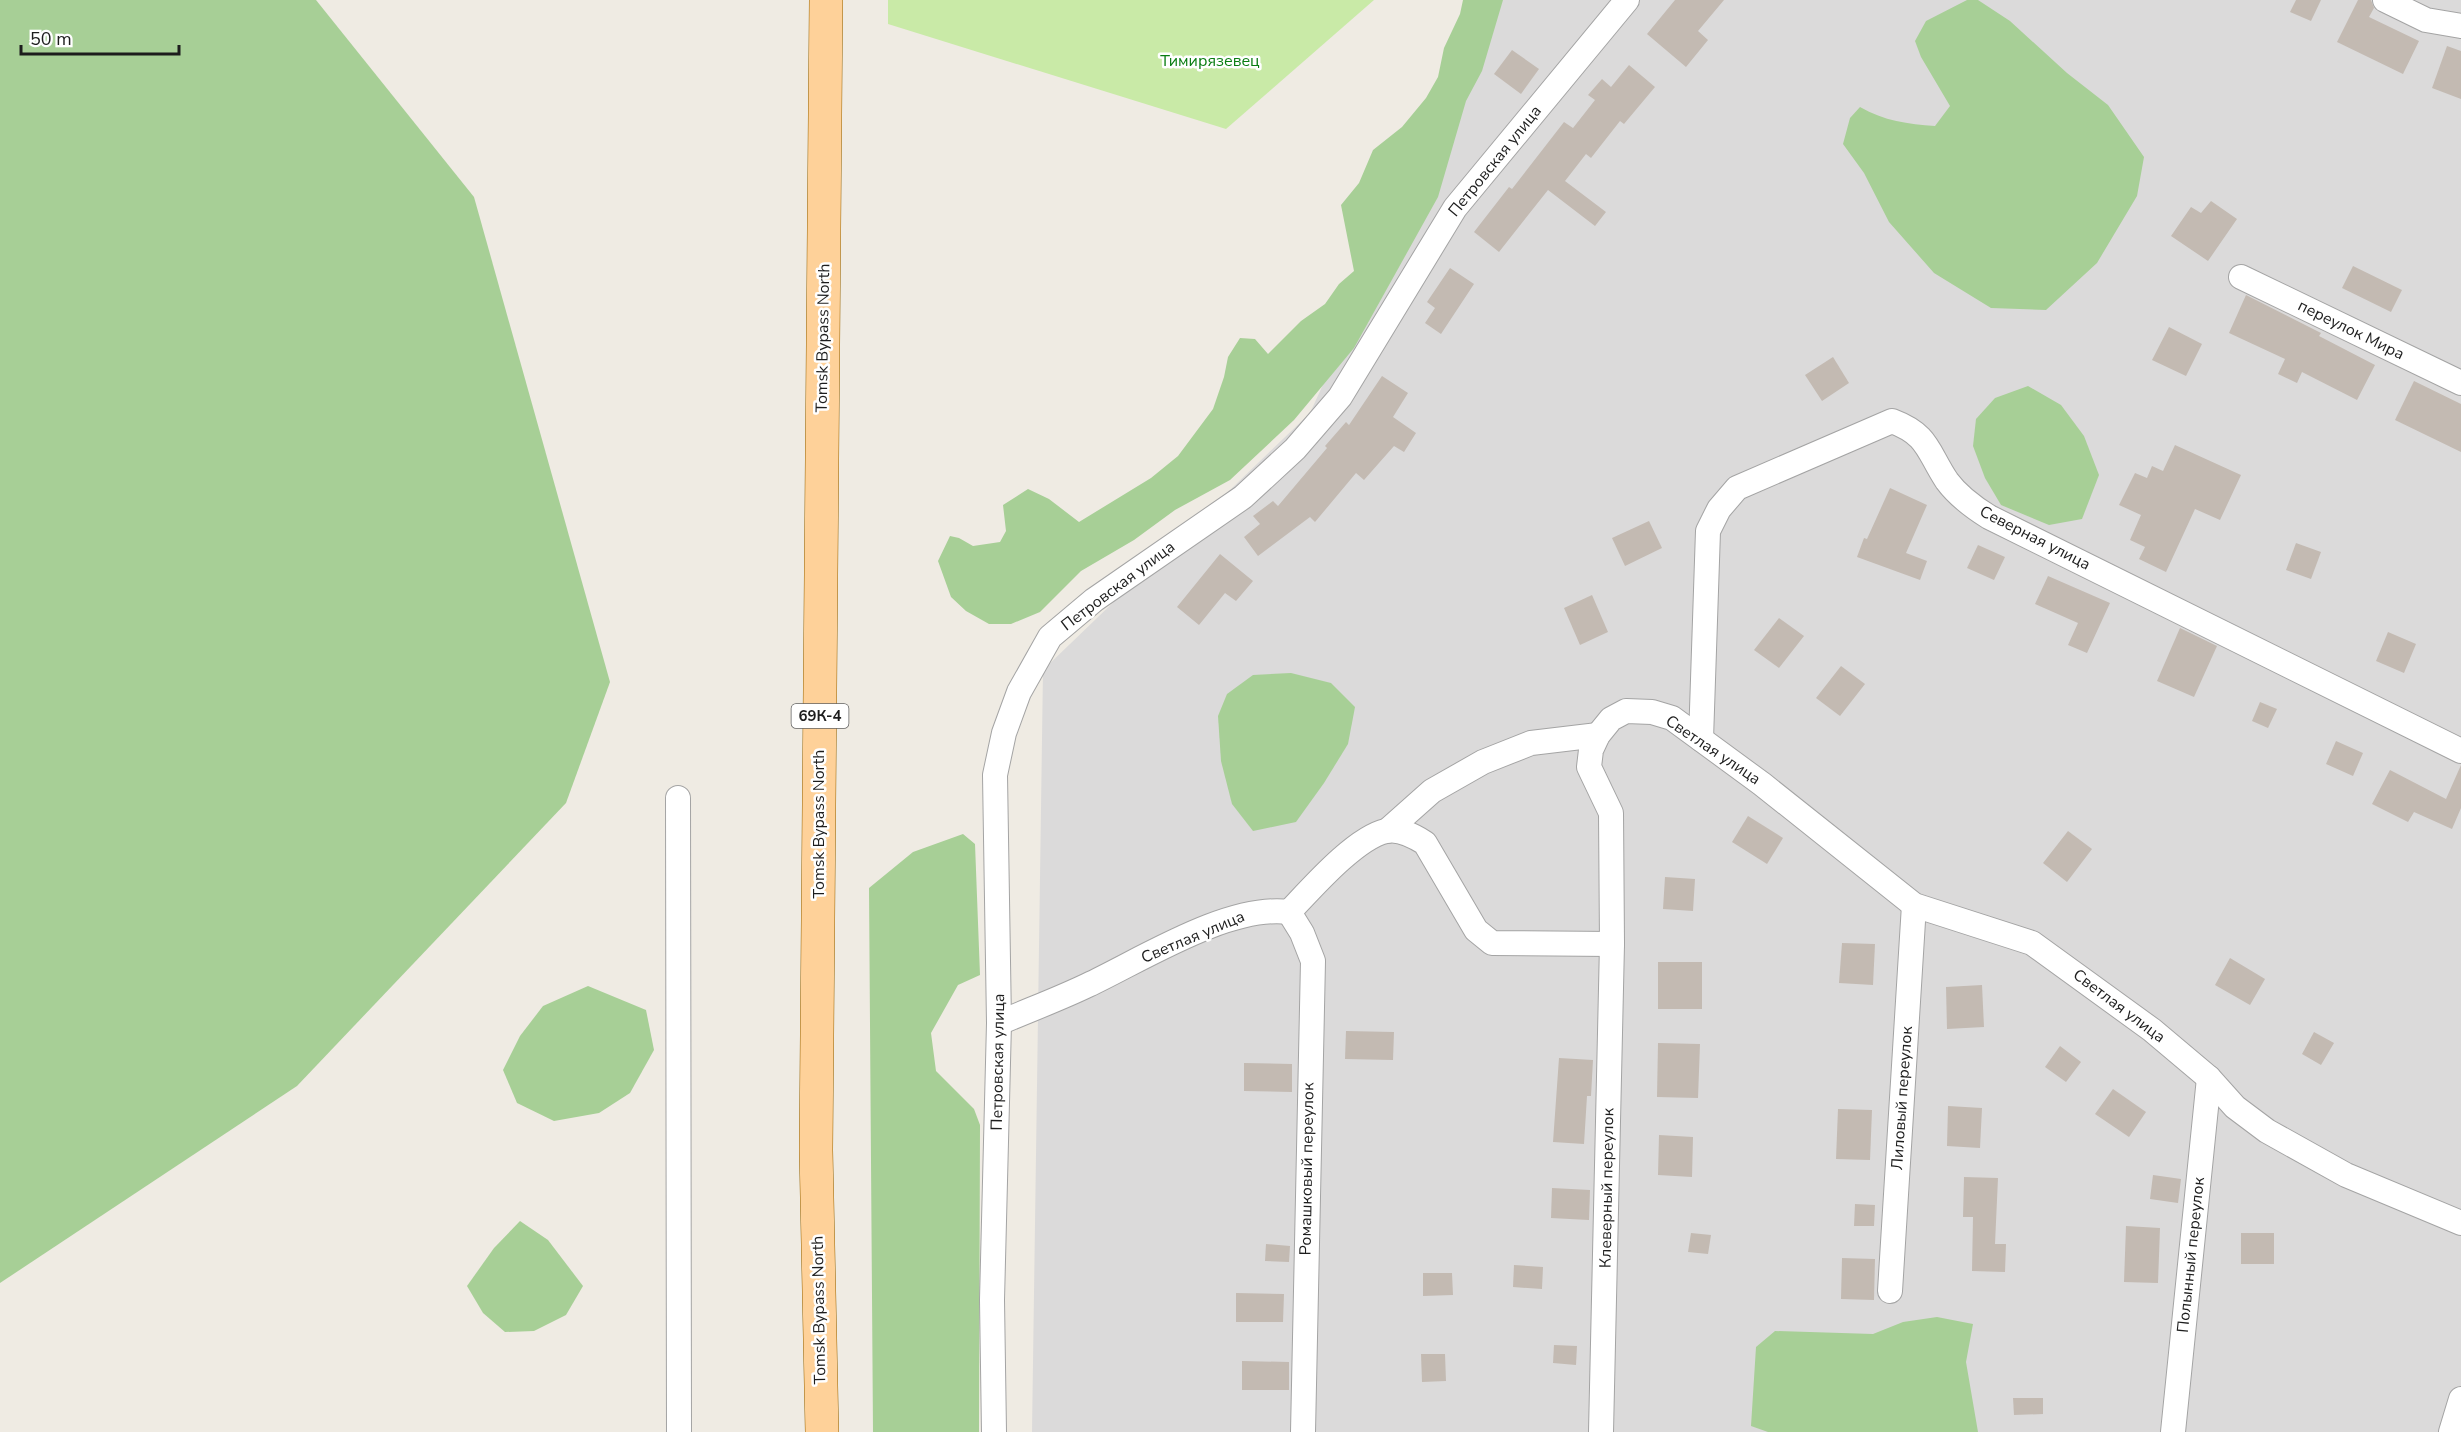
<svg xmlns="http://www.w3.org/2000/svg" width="2461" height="1432" font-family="'Nunito Sans',sans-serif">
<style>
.residential{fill:#dbdada}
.grass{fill:#c9eaa7}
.forest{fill:#a7cf96}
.building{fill:#c3bab2}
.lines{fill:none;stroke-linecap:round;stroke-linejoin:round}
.street-casing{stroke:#a4a4a4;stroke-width:26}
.primary-casing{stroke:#966300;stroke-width:34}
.street{stroke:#fff;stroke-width:24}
.primary{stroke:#fed199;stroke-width:33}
.labels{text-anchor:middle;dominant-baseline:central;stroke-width:5;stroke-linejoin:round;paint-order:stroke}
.shield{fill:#fff;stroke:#616161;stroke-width:1.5}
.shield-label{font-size:15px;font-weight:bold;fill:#1d1d1d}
.park-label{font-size:16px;fill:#097d12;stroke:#fff}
.street-label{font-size:16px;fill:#1d1d1d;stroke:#fff}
</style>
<rect width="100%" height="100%" fill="#efebe3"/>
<path class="residential" d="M 1499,0 L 2461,0 L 2461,1432 L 1032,1432 L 1043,670 L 1310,413 Z"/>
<path class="grass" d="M 888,0 L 1374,0 L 1226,129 L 888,24 Z"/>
<g class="forest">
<path d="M 0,0 L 316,0 L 474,197 L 610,682 L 566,803 L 297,1086 L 0,1283 Z"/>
<path d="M 1463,0 L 1503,0 L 1482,71 L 1466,101 L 1438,197 L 1354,348 L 1294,420 L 1230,480 L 1175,510 L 1134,540 L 1081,571 L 1040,612 L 1011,624 L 989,624 L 966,611 L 951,597 L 938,561 L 950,536 L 959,538 L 973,546 L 1000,542 L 1006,531 L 1003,505 L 1028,489 L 1049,499 L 1079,522 L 1151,478 L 1178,456 L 1213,409 L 1224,377 L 1228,357 L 1240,338 L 1255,339 L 1268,354 L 1301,321 L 1325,304 L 1339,284 L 1354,271 L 1341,205 L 1359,183 L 1373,150 L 1402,127 L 1426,98 L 1438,77 L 1444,48 L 1460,14 Z"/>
<path d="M 1967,0 L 1978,0 L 2010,21 L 2067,73 L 2108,105 L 2144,157 L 2137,196 L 2097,263 L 2046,310 L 1991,308 L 1934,273 L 1889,222 L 1864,173 L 1843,144 L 1850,118 L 1860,107 C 1884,121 1908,124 1935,126 L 1950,106 L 1921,57 L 1915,41 L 1926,21 Z"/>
<path d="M 2028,386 L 2061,405 L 2084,436 L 2099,475 L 2082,519 L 2049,525 L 2001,505 L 1985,478 L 1973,446 L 1976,419 L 1995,398 Z"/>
<path d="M 1291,673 L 1331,683 L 1355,707 L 1348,744 L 1324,783 L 1296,822 L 1253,831 L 1232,804 L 1221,761 L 1218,716 L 1227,694 L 1253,675 Z"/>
<path d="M 963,834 L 975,844 L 980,975 L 958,985 L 931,1033 L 936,1071 L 974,1109 L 980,1125 L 979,1432 L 873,1432 L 869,888 L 913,852 Z"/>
<path d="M 588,986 L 646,1010 L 654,1050 L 630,1093 L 599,1113 L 554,1121 L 517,1103 L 503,1070 L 520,1036 L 543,1006 Z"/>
<path d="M 520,1221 L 548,1240 L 583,1286 L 566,1315 L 534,1331 L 505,1332 L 483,1313 L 467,1286 L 494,1248 Z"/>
<path d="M 1937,1317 L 1973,1324 L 1966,1362 L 1978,1432 L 1768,1432 L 1751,1426 L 1756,1347 L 1775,1331 L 1873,1334 L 1903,1322 Z"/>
</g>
<g class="building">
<path d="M 1675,0 L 1724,0 L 1698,31 L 1708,40 L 1686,67 L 1647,34 Z"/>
<path d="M 2296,0 L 2321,0 L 2311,21 L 2290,12 Z"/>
<path d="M 2358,0 L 2371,0 L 2374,8 L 2369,17 L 2419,41 L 2403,74 L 2337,42 Z"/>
<path d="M 2447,46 L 2461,51 L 2461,99 L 2432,88 Z"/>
<path d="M 1512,50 L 1539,69 L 1521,94 L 1494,74 Z"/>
<path d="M 1629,65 L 1655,87 L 1624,124 L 1620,121 L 1591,158 L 1586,154 L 1565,181 L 1606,212 L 1595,226 L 1548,190 L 1499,252 L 1474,232 L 1509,187 L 1512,189 L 1564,122 L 1573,128 L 1595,100 L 1588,95 L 1602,79 L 1611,87 Z"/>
<path d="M 2211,201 L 2237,219 L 2208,261 L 2171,236 L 2191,207 L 2201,213 Z"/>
<path d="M 2353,266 L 2402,290 L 2391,312 L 2342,288 Z"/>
<path d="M 1450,268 L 1474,284 L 1441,334 L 1425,323 L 1435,308 L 1427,302 Z"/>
<path d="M 2246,295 L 2321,333 L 2319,336 L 2375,365 L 2357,400 L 2302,372 L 2297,383 L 2278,374 L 2285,359 L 2229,333 Z"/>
<path d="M 2169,327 L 2202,344 L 2186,376 L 2152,360 Z"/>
<path d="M 1833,357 L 1849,383 L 1822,401 L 1805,375 Z"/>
<path d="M 1382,376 L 1408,393 L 1393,417 L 1416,433 L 1404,452 L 1394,446 L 1364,480 L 1356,473 L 1315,522 L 1310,517 L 1258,556 L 1244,537 L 1260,524 L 1253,516 L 1273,501 L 1278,506 L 1327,448 L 1325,446 L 1346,422 L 1349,425 Z"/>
<path d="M 2414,381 L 2461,404 L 2461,452 L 2395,420 Z"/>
<path d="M 2175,445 L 2241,475 L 2220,520 L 2195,509 L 2166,572 L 2139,559 L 2145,547 L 2130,540 L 2141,515 L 2119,505 L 2135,473 L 2147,478 L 2152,466 L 2163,471 Z"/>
<path d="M 1890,488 L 1927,505 L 1906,553 L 1927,561 L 1920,580 L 1857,557 L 1864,538 L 1867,539 Z"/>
<path d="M 1649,521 L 1662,548 L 1625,566 L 1612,538 Z"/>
<path d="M 2296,543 L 2321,552 L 2311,579 L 2286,570 Z"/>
<path d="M 1978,545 L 2005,557 L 1994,580 L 1967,568 Z"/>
<path d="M 1220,554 L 1253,581 L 1236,601 L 1225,593 L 1199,625 L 1177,607 Z"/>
<path d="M 2048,576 L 2110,603 L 2087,653 L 2068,645 L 2078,623 L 2035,604 Z"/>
<path d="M 1592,595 L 1608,632 L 1580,645 L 1564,608 Z"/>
<path d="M 1779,618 L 1804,636 L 1779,668 L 1754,650 Z"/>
<path d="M 2180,628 L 2217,646 L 2194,697 L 2157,681 Z"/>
<path d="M 2388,632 L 2416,644 L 2404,673 L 2376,661 Z"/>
<path d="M 1841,666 L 1865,684 L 1840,716 L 1816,698 Z"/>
<path d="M 2260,702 L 2277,709 L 2268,728 L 2252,721 Z"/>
<path d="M 2336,741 L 2363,753 L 2353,776 L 2326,764 Z"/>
<path d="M 2461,765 L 2461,808 L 2452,829 L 2414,812 L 2408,822 L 2372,804 L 2390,770 L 2446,799 Z"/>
<path d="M 1748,816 L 1783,838 L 1767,864 L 1732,842 Z"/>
<path d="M 2068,831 L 2092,849 L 2067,882 L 2043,863 Z"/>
<path d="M 1665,877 L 1695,879 L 1693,911 L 1663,909 Z"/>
<path d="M 1842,943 L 1875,944 L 1873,985 L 1839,983 Z"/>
<path d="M 2230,958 L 2265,979 L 2250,1005 L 2215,985 Z"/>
<rect x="1658" y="962" width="44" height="47"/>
<path d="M 1982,985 L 1984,1027 L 1947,1029 L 1946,987 Z"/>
<path d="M 1346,1031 L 1394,1032 L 1393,1060 L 1345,1059 Z"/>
<path d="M 2314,1032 L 2334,1043 L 2321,1065 L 2302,1054 Z"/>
<path d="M 1658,1043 L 1700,1044 L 1698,1098 L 1657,1097 Z"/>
<path d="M 2060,1046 L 2081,1062 L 2066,1082 L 2045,1067 Z"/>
<path d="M 1559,1058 L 1593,1060 L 1591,1096 L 1587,1096 L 1584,1144 L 1553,1142 Z"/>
<path d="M 1244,1063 L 1292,1064 L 1292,1092 L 1244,1091 Z"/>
<path d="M 2113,1089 L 2146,1112 L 2129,1137 L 2095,1114 Z"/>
<path d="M 1948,1106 L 1982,1108 L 1980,1148 L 1947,1146 Z"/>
<path d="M 1838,1109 L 1872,1110 L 1870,1160 L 1836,1159 Z"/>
<path d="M 1659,1135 L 1693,1137 L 1692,1177 L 1658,1175 Z"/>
<path d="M 2153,1175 L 2181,1179 L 2178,1203 L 2150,1199 Z"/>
<path d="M 1964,1177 L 1998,1178 L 1995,1244 L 2006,1244 L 2005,1272 L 1972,1271 L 1973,1217 L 1963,1217 Z"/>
<path d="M 1552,1188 L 1590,1190 L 1589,1220 L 1551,1218 Z"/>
<path d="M 1855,1204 L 1875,1205 L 1874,1226 L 1854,1226 Z"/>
<path d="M 2126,1226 L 2160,1228 L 2158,1283 L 2124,1282 Z"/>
<path d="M 1691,1233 L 1711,1235 L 1708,1254 L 1688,1252 Z"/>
<rect x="2241" y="1233" width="33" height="31"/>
<path d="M 1266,1244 L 1290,1246 L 1289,1262 L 1265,1261 Z"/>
<path d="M 1842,1258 L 1875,1259 L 1874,1300 L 1841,1299 Z"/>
<path d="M 1514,1265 L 1543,1267 L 1542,1289 L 1513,1287 Z"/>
<path d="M 1423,1273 L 1452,1273 L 1453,1295 L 1423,1296 Z"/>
<path d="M 1236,1293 L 1284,1294 L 1283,1322 L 1236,1322 Z"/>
<path d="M 1554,1345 L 1577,1346 L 1576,1365 L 1553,1363 Z"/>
<path d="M 1421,1354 L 1445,1354 L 1446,1381 L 1422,1382 Z"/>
<path d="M 1242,1361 L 1289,1362 L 1289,1390 L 1242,1390 Z"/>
<path d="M 2013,1398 L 2043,1398 L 2043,1414 L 2014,1415 Z"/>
</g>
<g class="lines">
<defs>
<g id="street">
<path d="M 2385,0 L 2426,20 L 2461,26"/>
<path d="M 2241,277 L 2461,383"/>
<path d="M 1701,739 L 1708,531 L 1719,509 L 1737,488 L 1892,421 C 1929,435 1927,451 1947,481 C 1958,496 1973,507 1989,517 L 2461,751"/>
<path d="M 678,798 L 679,1432"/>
<path d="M 1387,831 L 1432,791 L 1483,762 L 1531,743 L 1598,735"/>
<path d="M 1289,912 L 1302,933 L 1313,961 L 1303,1432"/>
<path d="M 999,1023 C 1029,1010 1059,999 1088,985 C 1143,959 1229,904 1289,912 C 1311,889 1355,838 1386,831 C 1400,828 1414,836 1425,843 L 1476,930 L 1492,943 L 1612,944 L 1611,813 L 1589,767 L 1591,750 L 1598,735 L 1611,719 L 1626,711 L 1652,712 L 1672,718 L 1762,784 L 1914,905 L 2032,943 L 2152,1030 L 2209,1078 L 2235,1107 L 2267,1131 L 2346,1175 L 2461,1223"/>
<path d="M 1890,1291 L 1914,905"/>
<path d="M 994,1432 L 992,1300 L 999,1023 L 995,775 L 1004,733 L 1019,692 L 1050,637 L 1094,600 L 1243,497 L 1295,449 L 1340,397 L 1455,208 L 1627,0"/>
<path d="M 1601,1432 L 1612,944"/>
<path d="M 2173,1432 L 2209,1078"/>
<path d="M 2451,1432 L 2461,1399"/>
</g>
<path id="primary" d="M 822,1432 L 816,1150 L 826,0"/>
</defs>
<use href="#street" class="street-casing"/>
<use href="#primary" class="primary-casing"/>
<use href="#street" class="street"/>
<use href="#primary" class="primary"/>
</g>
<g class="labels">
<rect class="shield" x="791.5" y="704" width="57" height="24" rx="4.5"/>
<g class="shield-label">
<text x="820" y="716">69К-4</text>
</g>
<g class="park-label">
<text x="1210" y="61">Тимирязевец</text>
</g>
<g class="street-label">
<text transform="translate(1495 161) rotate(-51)">Петровская улица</text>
<text transform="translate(2351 330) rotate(26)">переулок Мира</text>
<text transform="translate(823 338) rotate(-89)">Tomsk Bypass North</text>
<text transform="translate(2035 538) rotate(27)">Северная улица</text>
<text transform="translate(1118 586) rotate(-37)">Петровская улица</text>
<text transform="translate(1713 750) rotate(34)">Светлая улица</text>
<text transform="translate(819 824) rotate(-90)">Tomsk Bypass North</text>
<text transform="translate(1193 937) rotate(-23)">Светлая улица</text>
<text transform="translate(2119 1006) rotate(37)">Светлая улица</text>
<text transform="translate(998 1062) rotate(-89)">Петровская улица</text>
<text transform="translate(1902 1098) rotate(-86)">Лиловый переулок</text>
<text transform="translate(1307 1169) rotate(-89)">Ромашковый переулок</text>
<text transform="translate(1607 1188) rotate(-89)">Клеверный переулок</text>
<text transform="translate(2191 1255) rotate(-84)">Полынный переулок</text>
<text transform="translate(819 1310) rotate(-91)">Tomsk Bypass North</text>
</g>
</g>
<path d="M21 45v9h158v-9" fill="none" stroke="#1d1d1d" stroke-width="3"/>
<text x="30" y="45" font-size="18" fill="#1d1d1d" stroke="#ffffff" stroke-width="4.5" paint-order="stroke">50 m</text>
</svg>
